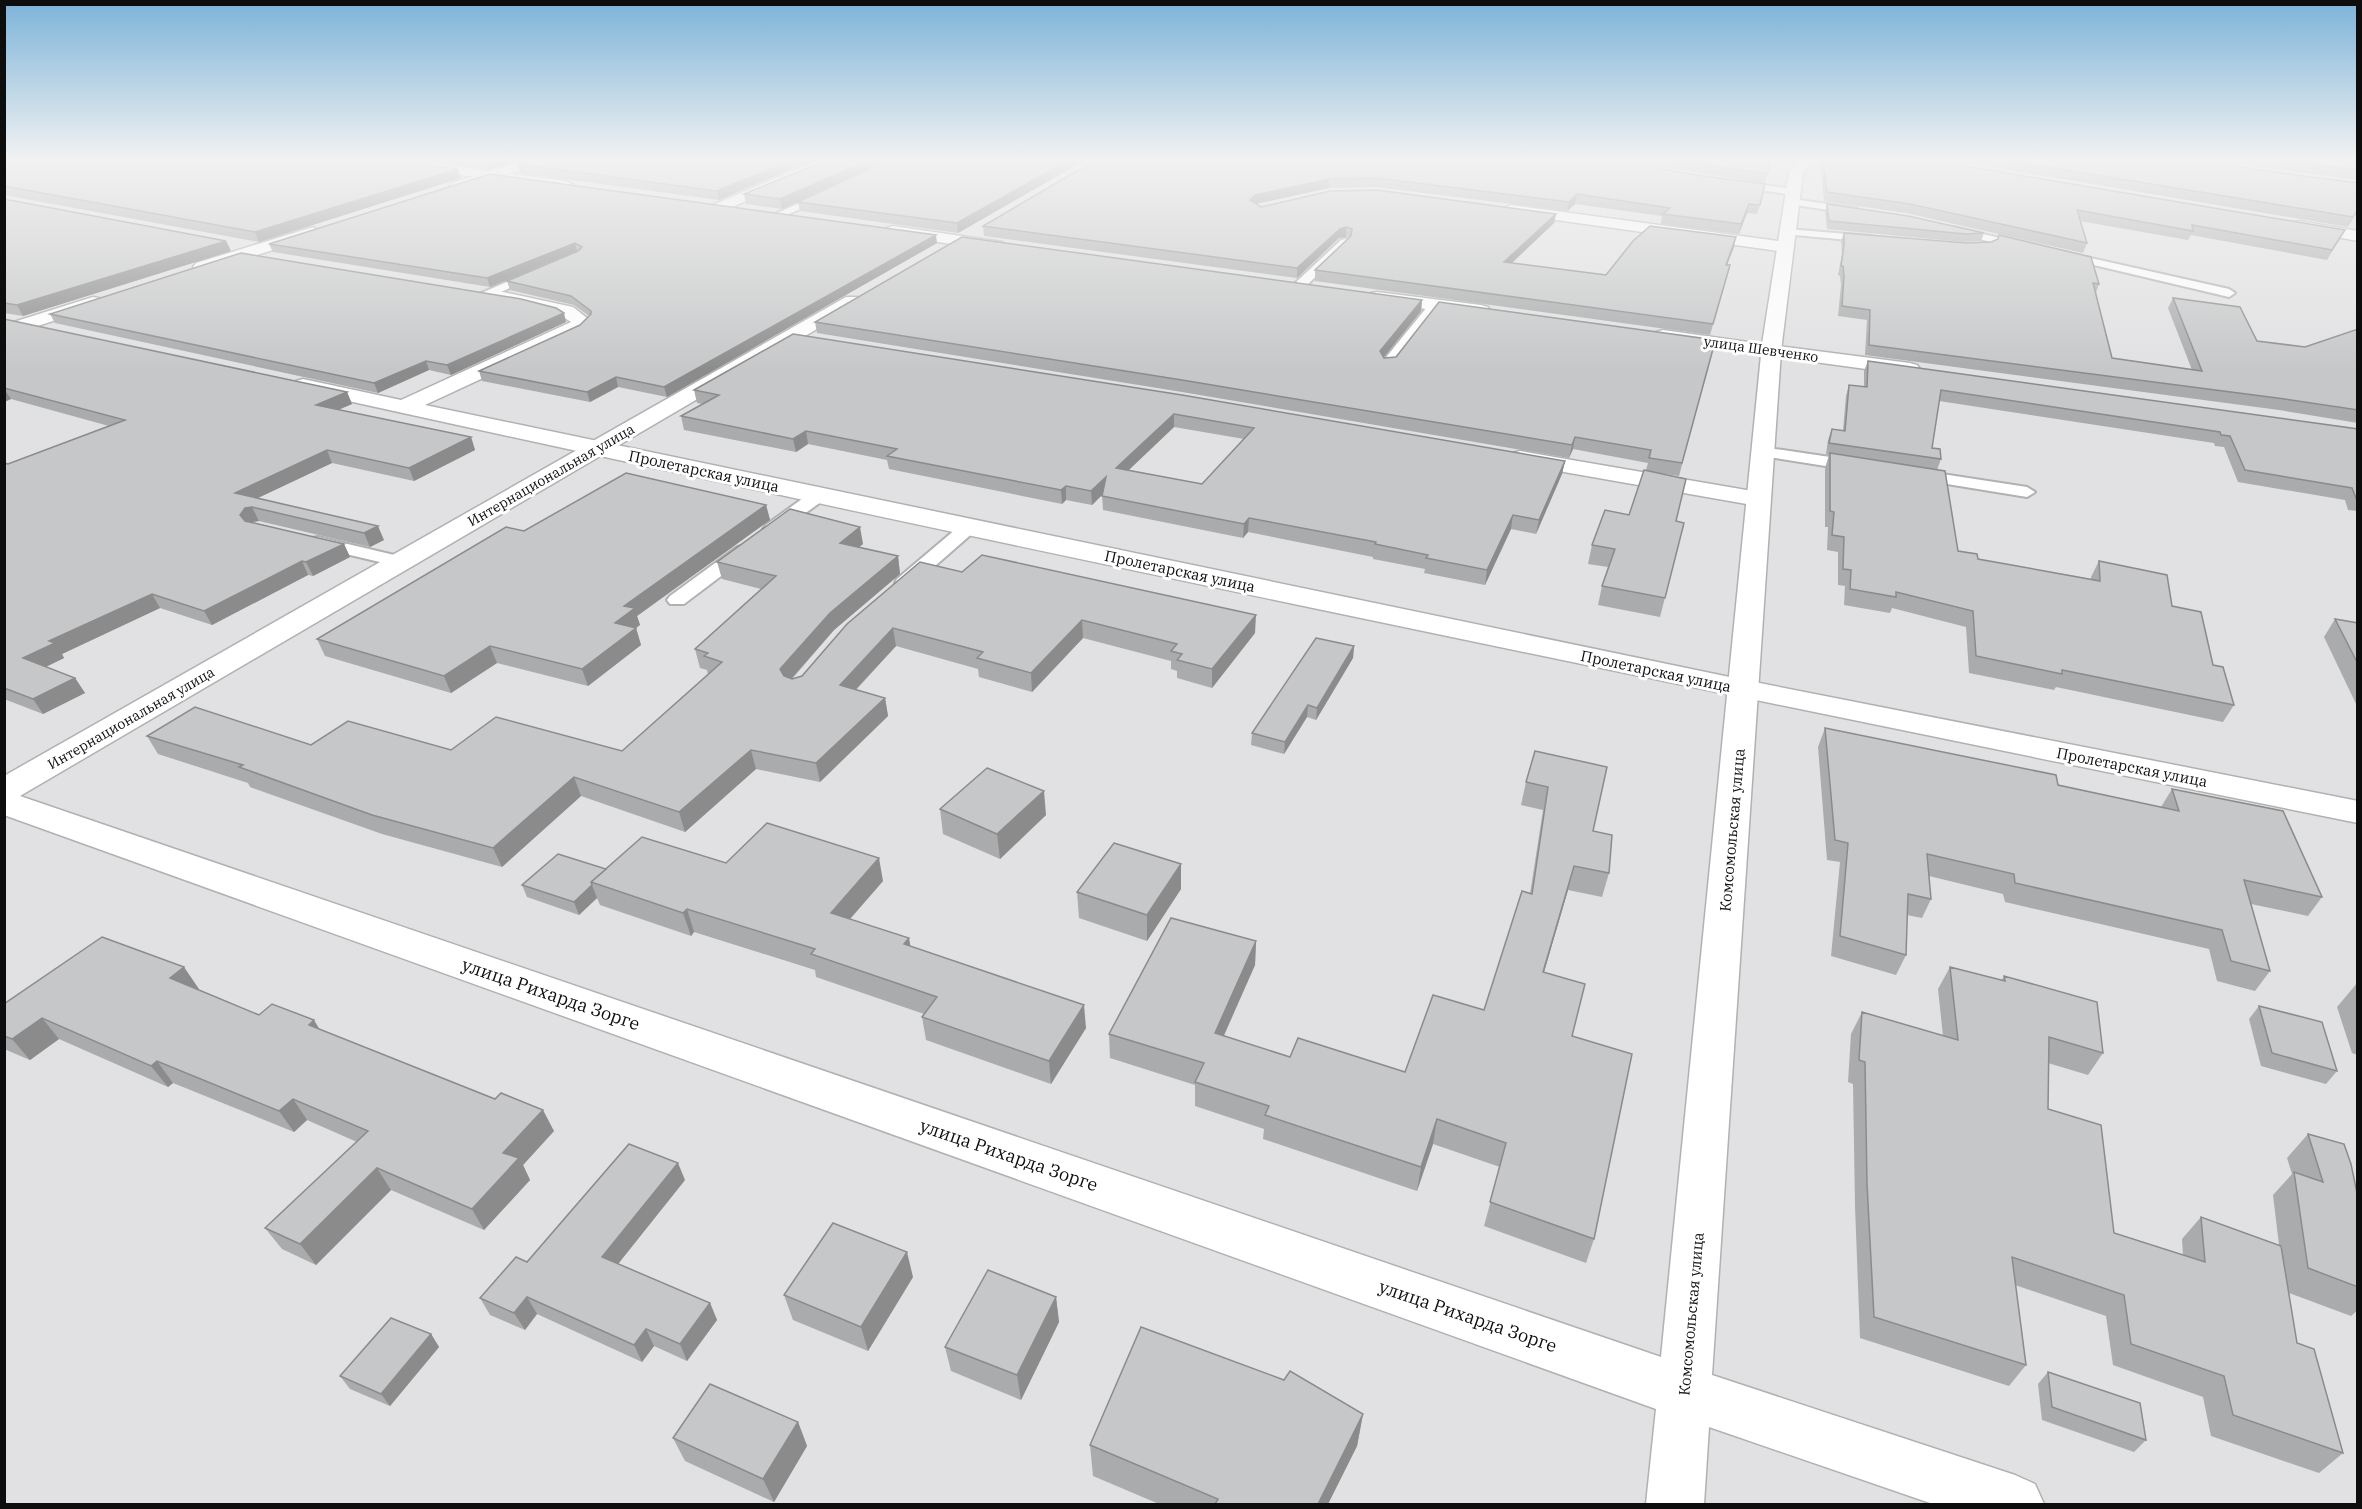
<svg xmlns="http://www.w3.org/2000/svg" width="2362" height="1509" font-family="'IBM Plex Serif',serif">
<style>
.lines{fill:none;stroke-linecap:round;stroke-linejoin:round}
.service-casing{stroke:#b1b1b3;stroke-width:4}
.minor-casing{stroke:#b1b1b3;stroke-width:3}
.tertiary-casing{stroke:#b1b1b3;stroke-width:3}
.service{fill:#fff;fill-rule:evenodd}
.minor{fill:#fff;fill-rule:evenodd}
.tertiary{fill:#fff;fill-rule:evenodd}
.wall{fill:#aaabac;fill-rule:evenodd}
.shaded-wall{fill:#8b8b8c}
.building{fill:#c6c7c8;stroke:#8b8b8c;stroke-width:1.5;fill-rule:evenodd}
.labels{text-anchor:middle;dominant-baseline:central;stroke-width:6;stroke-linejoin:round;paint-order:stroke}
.far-street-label{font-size:14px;fill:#0d0d0e;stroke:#fff}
.street-label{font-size:15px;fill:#0d0d0e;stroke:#fff}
.near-street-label{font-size:18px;fill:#0d0d0e;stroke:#fff}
</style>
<rect width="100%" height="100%" fill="#e1e1e3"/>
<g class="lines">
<defs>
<g id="service">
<path d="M 1735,181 L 1793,189 L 1798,192 L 1793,195 L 1732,186 L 1730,184 Z"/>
<path d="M 826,191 L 831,194 L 830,196 L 782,217 L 773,215 Z"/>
<path d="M 1792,199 L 1856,208 L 1861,211 L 1856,214 L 1788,204 L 1787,202 Z"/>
<path d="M 1953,227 L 2030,245 L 2032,247 L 2026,250 L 1949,232 L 1948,230 Z"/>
<path d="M 1787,229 L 1872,236 L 1878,239 L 1872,242 L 1783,234 L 1782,232 Z"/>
<path d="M 1345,239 L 1349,240 L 1349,244 L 1302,290 L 1294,290 L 1294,284 L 1341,240 Z"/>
<path d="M 2064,252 L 2229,289 L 2235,293 L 2229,297 L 2060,257 L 2058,255 Z"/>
<path d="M 536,269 L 542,273 L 540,275 L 489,297 L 485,298 L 479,294 Z"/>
<path d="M 1435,301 L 1441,305 L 1393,367 L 1383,367 L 1381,364 L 1383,361 L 1431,302 Z"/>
<path d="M 1762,447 L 1857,461 L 1865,466 L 1857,471 L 1756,455 L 1754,452 Z"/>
<path d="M 1916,470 L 2027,487 L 2035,492 L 2027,497 L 1910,478 L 1908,475 Z"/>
<path d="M 819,490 L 825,491 L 827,495 L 825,499 L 778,533 L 766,533 L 763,529 L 766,525 L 813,491 Z"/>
<path d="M 969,522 L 975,523 L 978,527 L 975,531 L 911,587 L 897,587 L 895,583 L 897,579 L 963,523 Z"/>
<path d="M 318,537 L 407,558 L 410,562 L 407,566 L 401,567 L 312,546 L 309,542 L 312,538 Z"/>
<path d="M 743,546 L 749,547 L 752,551 L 749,555 L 684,604 L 670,604 L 667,600 L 670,596 L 737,547 Z"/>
</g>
<g id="minor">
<path d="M 524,160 L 545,160 L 543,163 L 462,189 L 457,190 L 450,186 L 452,183 Z"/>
<path d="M 819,160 L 838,160 L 836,163 L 725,210 L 720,212 L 712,207 L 715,204 Z"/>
<path d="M 1511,205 L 1786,242 L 1794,247 L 1786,252 L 1506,213 L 1503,210 L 1506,207 Z"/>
<path d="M 313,227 L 321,232 L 319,235 L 208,271 L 196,271 L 193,267 L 196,263 Z"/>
<path d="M 499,291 L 573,307 L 592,322 L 582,332 L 425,405 L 1744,680 L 2358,801 L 2358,823 C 1672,684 986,542 303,391 L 296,389 L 293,385 L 296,381 L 303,379 L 401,400 L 571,322 L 560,315 L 493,300 L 490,296 L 493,292 Z"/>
<path d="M 93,297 L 99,298 L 102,302 L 99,306 L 4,337 L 4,325 Z"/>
<path d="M 1771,345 L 1910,363 L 1917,365 L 1920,369 L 1917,373 L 1910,375 L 1764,355 L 1761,351 L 1764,347 Z"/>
<path d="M 1520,451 L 1758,492 L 1767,494 L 1770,499 L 1767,504 L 1758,506 L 1512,463 L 1508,458 L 1512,453 Z"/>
</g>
<g id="tertiary">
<path d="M 373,160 L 410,160 L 566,181 L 573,185 L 566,189 L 380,164 Z"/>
<path d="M 1799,160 L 1813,160 L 1803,173 L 1781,351 L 1712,1375 L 2015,1475 L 2035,1484 L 2044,1504 L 1933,1504 L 1709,1427 L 1704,1504 L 1646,1504 L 1656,1409 L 4,815 L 4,776 L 846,297 L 858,297 L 861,301 L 858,305 L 20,796 L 1661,1357 L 1761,355 L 1663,342 L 1656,340 L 1653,336 L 1656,332 L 1663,330 L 1762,344 L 1789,172 Z"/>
<path d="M 2299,221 L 2358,231 L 2358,241 L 2293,229 L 2291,226 L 2293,223 Z"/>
<path d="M 893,226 L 1002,242 L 1010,247 L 1002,252 L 887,234 L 885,231 L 887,228 Z"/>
<path d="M 1377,292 L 1481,305 L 1488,307 L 1490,311 L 1488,315 L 1481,317 L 1371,301 L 1368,297 L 1371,293 Z"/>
</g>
</defs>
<use href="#service" class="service-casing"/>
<use href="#minor" class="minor-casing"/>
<use href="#tertiary" class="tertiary-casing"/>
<use href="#service" class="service"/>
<use href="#minor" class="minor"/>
<use href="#tertiary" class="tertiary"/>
</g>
<g class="wall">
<path d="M 4,160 L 461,178 L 259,242 L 4,195 Z"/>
<path d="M 426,160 L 517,160 L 489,169 Z"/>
<path d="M 531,160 L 813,160 L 719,200 L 520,173 L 517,164 Z"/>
<path d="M 827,160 L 1085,160 L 958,233 L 800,211 L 798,202 L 872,168 L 782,209 L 746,204 L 744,194 Z"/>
<path d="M 1096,160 L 1609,160 L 1760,205 L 1757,214 L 1747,213 L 1739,234 L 1661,224 L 1662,216 L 1575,204 L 1567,211 L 1376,187 L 1329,188 L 1256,204 L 1261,207 L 1556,214 L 1554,223 L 1512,263 L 1606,275 L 1734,247 L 1727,265 L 1730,265 L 1710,335 L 1315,281 L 1315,270 L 1349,238 L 1346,237 L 1339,238 L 1297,278 L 984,236 L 983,226 Z"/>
<path d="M 1618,160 L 1771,160 L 1765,183 Z"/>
<path d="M 1820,160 L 1929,160 L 2345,230 L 2327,260 L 2191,235 L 2188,240 L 2080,221 L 2087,243 L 2083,253 L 1906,213 L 1824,201 Z"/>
<path d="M 1950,160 L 2209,160 L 2258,170 L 2358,183 L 2358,211 L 2348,227 Z"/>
<path d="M 2225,160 L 2358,160 L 2358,180 L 2254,166 Z"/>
<path d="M 490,174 L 937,243 L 667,397 L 618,387 L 590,402 L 482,381 L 479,371 L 580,325 L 589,316 L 574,305 L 510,290 L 507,281 L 578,252 L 577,251 L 490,287 L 273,252 L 269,244 Z"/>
<path d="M 4,199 L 226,241 L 231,251 L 23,316 L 4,313 Z"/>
<path d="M 1827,204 L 1984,233 L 1981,241 L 1963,242 L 1827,229 L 1825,212 Z"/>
<path d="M 1844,233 L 1966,243 L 1991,242 L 1997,240 L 1999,235 L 2099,284 L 2096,293 L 2112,358 L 2192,370 L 2168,308 L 2173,298 L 2257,341 L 2305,347 L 2358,329 L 2358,423 L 2279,410 L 1865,355 L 1867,320 L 1838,316 L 1841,285 L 1840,276 L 1838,275 L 1842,254 L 1841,241 Z"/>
<path d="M 1422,300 L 1421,311 L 1384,357 L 1384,358 L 1706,348 L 1713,349 L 1679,476 L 1651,472 L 1676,521 L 1684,523 L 1660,617 L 1598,605 L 1602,586 L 1608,567 L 1588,564 L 1592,545 L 1629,515 L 1646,470 L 1648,463 L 1573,449 L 1569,458 L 1182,392 L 817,333 L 815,322 Z"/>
<path d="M 50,314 L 566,322 L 451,375 L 429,370 L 378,393 L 55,323 Z"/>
<path d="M 4,319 L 347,392 L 352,404 L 338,410 L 471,437 L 475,450 L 414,481 L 332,463 L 258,498 L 384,540 L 370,547 L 259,521 L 252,522 L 344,544 L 350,557 L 313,576 L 308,575 L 212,625 L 160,608 L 62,654 L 64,658 L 46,667 L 75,678 L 85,693 L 43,714 L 4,699 L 4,463 L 8,464 L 109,426 L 11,399 L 4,402 Z"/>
<path d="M 793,334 L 1565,461 L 1562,474 L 1536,534 L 1511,529 L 1485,585 L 1424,573 L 1425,569 L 1373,559 L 1373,557 L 1248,532 L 1243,538 L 1103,510 L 1102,495 L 1092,505 L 1066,500 L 1062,504 L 889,469 L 887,460 L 808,444 L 796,452 L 684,430 L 681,416 L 703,404 L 697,403 L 694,390 ZM 1174,427 L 1244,439 L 1202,484 L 1129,470 Z"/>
<path d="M 1868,361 L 2358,429 L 2358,511 L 2348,510 L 2345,500 L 2238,482 L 2224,447 L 2215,446 L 2214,443 L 1939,401 L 1932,448 L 1941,459 L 1937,470 L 1958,551 L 1978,559 L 2091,579 L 2091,577 L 2099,561 L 2172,606 L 2213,665 L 2234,705 L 2223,722 L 2056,687 L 2054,690 L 1969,673 L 1966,627 L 1892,608 L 1890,613 L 1844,605 L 1845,586 L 1838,585 L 1838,552 L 1827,550 L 1828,527 L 1825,527 L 1825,468 L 1829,455 L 1826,454 L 1828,440 L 1832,429 L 1843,430 L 1846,396 L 1849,385 L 1864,387 L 1864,371 Z"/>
<path d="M 766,505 L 770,520 L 637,616 L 640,625 L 635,628 L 636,628 L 641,645 L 588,686 L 497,663 L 451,693 L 325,656 L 317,639 L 524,531 Z"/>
<path d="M 863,544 L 859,547 L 898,556 L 900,574 L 834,630 L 792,679 L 802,676 L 962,572 L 1255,633 L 1212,688 L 1177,678 L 1177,671 L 1171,669 L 1171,661 L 1083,638 L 1032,692 L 979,677 L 978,669 L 896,646 L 856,690 L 885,698 L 888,716 L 820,782 L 756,769 L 685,832 L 581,796 L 502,867 L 382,834 L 250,787 L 248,783 L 158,754 L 147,736 L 311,745 L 451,750 L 622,751 L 708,674 L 707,670 L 700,668 L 695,649 L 761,589 L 722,579 L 717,562 Z"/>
<path d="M 2335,619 L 2358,623 L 2358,708 L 2324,637 Z"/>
<path d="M 1354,646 L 1353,658 L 1316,720 L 1307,717 L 1284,754 L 1251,745 L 1252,733 Z"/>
<path d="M 1825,728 L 2058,785 L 2161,807 L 2172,789 L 2322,897 L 2308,916 L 2251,904 L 2270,971 L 2255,991 L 2217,981 L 2209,949 L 2005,902 L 2003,894 L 1929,876 L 1931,899 L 1922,918 L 1907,915 L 1906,955 L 1896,975 L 1831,956 L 1840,862 L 1827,860 L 1818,747 Z"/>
<path d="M 1535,751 L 1593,831 L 1609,873 L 1602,897 L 1568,890 L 1544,972 L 1572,1036 L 1594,1239 L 1586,1263 L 1484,1226 L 1500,1167 L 1433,1144 L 1417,1191 L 1263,1139 L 1264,1129 L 1195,1106 L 1195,1085 L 1110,1058 L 1109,1034 L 1256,941 L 1255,965 L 1224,1036 L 1290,1057 L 1405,1072 L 1484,1010 L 1530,894 L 1543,810 L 1521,805 L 1526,782 Z"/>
<path d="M 940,809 L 1046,815 L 1000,859 L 943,834 Z"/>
<path d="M 726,863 L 883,881 L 850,919 L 1086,1028 L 1051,1084 L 926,1040 L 922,1017 L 924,1014 L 816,977 L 815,970 L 694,932 L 691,936 L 600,905 L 597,898 L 579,915 L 527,897 L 522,885 L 606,869 Z"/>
<path d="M 1181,889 L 1147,941 L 1079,918 L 1077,892 Z"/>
<path d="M 1950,967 L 2002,980 L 2004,976 L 2103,1053 L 2088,1075 L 2048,1063 L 2048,1109 L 2114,1233 L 2183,1255 L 2182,1239 L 2201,1217 L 2279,1245 L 2273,1195 L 2292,1174 L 2287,1158 L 2308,1134 L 2358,1287 L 2358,1310 L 2351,1316 L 2289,1293 L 2297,1343 L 2343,1453 L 2319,1473 L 2211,1436 L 2203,1397 L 2113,1365 L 2106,1316 L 2015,1285 L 2026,1365 L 2009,1386 L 1860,1338 L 1855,1206 L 1853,1084 L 1848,1082 L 1851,1034 L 1862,1012 L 1943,1036 L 1938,989 Z"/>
<path d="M 2358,982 L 2358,1055 L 2352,1053 L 2337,1007 Z"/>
<path d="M 198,989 L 259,1015 L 319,1029 L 554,1131 L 523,1165 L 530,1180 L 484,1230 L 391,1190 L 316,1265 L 282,1249 L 265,1228 L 357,1142 L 307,1120 L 294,1132 L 173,1083 L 168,1087 L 59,1039 L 30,1060 L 4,1049 L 4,1004 L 199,989 Z"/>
<path d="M 2259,1006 L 2337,1071 L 2326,1084 L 2261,1066 L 2249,1019 Z"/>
<path d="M 685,1180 L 618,1264 L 710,1303 L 717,1320 L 687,1361 L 654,1346 L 642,1362 L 537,1314 L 525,1330 L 490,1315 L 480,1298 L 527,1262 Z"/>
<path d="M 913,1277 L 868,1351 L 793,1320 L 784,1295 Z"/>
<path d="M 1056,1297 L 1059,1322 L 1021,1400 L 951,1371 L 945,1347 Z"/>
<path d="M 431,1334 L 439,1347 L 390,1406 L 350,1389 L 340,1376 Z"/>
<path d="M 2048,1372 L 2146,1440 L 2134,1452 L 2042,1420 L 2038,1384 Z"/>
<path d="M 1363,1414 L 1357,1446 L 1328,1504 L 1159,1504 L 1093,1476 L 1090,1445 Z"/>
<path d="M 798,1422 L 807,1446 L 774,1502 L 685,1461 L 673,1438 Z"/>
</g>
<g class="shaded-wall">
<path d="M 487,160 L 517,160 L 489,169 Z"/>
<path d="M 792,160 L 813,160 L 719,200 L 717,191 Z"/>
<path d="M 869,160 L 870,160 L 872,168 L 782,209 L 780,199 Z"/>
<path d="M 1069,160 L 1085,160 L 958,233 L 957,223 Z"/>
<path d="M 458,169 L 461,178 L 259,242 L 255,232 Z"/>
<path d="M 1329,179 L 1329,188 L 1255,204 L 1250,200 L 1255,195 Z"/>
<path d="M 1577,194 L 1575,204 L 1567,211 L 1569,202 Z"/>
<path d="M 1749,204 L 1747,213 L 1739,234 L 1741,224 Z"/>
<path d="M 1556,214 L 1554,223 L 1502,272 L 1504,262 Z"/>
<path d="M 1346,227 L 1346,237 L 1339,238 L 1297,278 L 1297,268 L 1340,229 Z"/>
<path d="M 936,235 L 937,243 L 667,397 L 664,387 Z"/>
<path d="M 1736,237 L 1734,247 L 1723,275 L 1726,265 Z"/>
<path d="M 226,241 L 231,251 L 23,316 L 17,305 Z"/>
<path d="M 575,243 L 577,251 L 490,287 L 487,278 Z"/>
<path d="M 1422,300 L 1421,311 L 1379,363 L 1380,351 Z"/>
<path d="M 564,313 L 566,322 L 451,375 L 447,365 Z"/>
<path d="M 426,361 L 429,370 L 378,393 L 374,383 Z"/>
<path d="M 616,377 L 618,387 L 590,402 L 587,392 Z"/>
<path d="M 4,389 L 11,399 L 4,402 Z"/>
<path d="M 347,392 L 352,404 L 321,417 L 316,405 Z"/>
<path d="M 1174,414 L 1174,427 L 1117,481 L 1116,468 Z"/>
<path d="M 806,431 L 808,444 L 796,452 L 793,439 Z"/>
<path d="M 471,437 L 475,450 L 414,481 L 409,468 Z"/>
<path d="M 1575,437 L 1573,449 L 1569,458 L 1572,445 Z"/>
<path d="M 327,450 L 332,463 L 241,506 L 235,493 Z"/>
<path d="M 1565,461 L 1562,474 L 1536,534 L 1539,520 Z"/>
<path d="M 1106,477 L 1106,491 L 1092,505 L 1091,491 Z"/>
<path d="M 1066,486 L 1066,500 L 1062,504 L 1061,490 Z"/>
<path d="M 766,505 L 770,520 L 637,616 L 640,625 L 620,639 L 615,623 L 624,606 Z"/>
<path d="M 252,507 L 259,521 L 252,522 L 247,528 L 240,515 L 245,508 Z"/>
<path d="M 1513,515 L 1511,529 L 1485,585 L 1487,570 Z"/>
<path d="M 1249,518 L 1248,532 L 1243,538 L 1244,524 Z"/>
<path d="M 378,526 L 384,540 L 370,547 L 364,533 Z"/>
<path d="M 860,527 L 863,544 L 843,560 L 840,543 Z"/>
<path d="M 344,544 L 350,557 L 313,576 L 306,562 Z"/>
<path d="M 898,556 L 900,574 L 834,630 L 784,687 L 780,669 L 830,613 Z"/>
<path d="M 302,561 L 308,575 L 212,625 L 204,611 Z"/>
<path d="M 152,594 L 160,608 L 62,654 L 64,658 L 33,673 L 23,658 L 49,641 Z"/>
<path d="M 1256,615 L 1255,633 L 1212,688 L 1212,669 Z"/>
<path d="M 1082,620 L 1083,638 L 1032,692 L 1031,673 Z"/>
<path d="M 636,628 L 641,645 L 588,686 L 582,669 Z"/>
<path d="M 893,628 L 896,646 L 843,703 L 840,685 Z"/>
<path d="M 490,646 L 497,663 L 451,693 L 444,676 Z"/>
<path d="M 1354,646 L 1353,658 L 1316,720 L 1317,708 Z"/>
<path d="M 75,678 L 85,693 L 43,714 L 33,699 Z"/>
<path d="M 885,698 L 888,716 L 820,782 L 816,763 Z"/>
<path d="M 1308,705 L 1307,717 L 1284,754 L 1285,742 Z"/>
<path d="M 751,750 L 756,769 L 685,832 L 679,812 Z"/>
<path d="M 574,777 L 581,796 L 502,867 L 493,848 Z"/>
<path d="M 1044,791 L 1046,815 L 1000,859 L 997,834 Z"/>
<path d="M 879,858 L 883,881 L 836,935 L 831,913 Z"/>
<path d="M 1181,864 L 1181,889 L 1147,941 L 1147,915 Z"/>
<path d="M 1574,866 L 1568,890 L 1537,996 L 1543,972 Z"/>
<path d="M 592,885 L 597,898 L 579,915 L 574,902 Z"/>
<path d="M 687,909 L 694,932 L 691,936 L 683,913 Z"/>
<path d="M 909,938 L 913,961 L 904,944 Z"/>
<path d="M 1256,941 L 1255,965 L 1214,1057 L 1215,1033 Z"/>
<path d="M 184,967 L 199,989 L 185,999 L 170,978 Z"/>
<path d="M 1084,1005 L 1086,1028 L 1051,1084 L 1049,1061 Z"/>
<path d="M 42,1018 L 59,1039 L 30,1060 L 12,1039 Z"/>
<path d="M 314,1020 L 327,1042 L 309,1025 Z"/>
<path d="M 157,1061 L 173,1083 L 168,1087 L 151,1066 Z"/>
<path d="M 293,1099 L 307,1120 L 294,1132 L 279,1111 Z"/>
<path d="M 543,1110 L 554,1131 L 523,1165 L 530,1180 L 484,1230 L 472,1209 L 503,1153 Z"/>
<path d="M 1437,1119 L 1433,1144 L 1417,1191 L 1421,1167 Z"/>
<path d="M 678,1163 L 685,1180 L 610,1274 L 602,1257 Z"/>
<path d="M 377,1168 L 391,1190 L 316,1265 L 300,1244 Z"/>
<path d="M 907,1252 L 913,1277 L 868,1351 L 861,1327 Z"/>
<path d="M 527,1297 L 537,1314 L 525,1330 L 514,1313 Z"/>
<path d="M 1056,1297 L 1059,1322 L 1021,1400 L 1017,1375 Z"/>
<path d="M 710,1303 L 717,1320 L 687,1361 L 680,1344 Z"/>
<path d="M 646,1329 L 654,1346 L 642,1362 L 634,1345 Z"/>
<path d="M 431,1334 L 439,1347 L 390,1406 L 381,1394 Z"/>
<path d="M 1363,1414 L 1357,1446 L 1328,1504 L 1318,1504 Z"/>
<path d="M 798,1422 L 807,1446 L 774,1502 L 763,1479 Z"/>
</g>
<g class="building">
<path d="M 4,160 L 394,160 L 458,169 L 255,232 L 4,186 Z"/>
<path d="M 531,160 L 792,160 L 717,191 L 517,164 Z"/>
<path d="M 827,160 L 869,160 L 780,199 L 744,194 Z"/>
<path d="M 873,160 L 1069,160 L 957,223 L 798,202 L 880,164 L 878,161 Z"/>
<path d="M 1096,160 L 1609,160 L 1703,176 L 1765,184 L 1760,205 L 1749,204 L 1741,224 L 1663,214 L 1670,208 L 1577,194 L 1569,202 L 1377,178 L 1329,179 L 1255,195 L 1250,200 L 1261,207 L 1330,191 L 1377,190 L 1556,214 L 1504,262 L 1606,275 L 1633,241 L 1650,226 L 1736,237 L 1726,265 L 1730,265 L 1713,324 L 1315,270 L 1351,236 L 1352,229 L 1346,227 L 1340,229 L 1297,268 L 983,226 Z"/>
<path d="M 1675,160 L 1771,160 L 1767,174 Z"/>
<path d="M 1823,160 L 1929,160 L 2345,230 L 2332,250 L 2192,225 L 2193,231 L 2077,210 L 2087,243 L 1910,204 L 1827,192 Z"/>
<path d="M 2004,160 L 2209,160 L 2258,170 L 2358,183 L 2358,210 L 2353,217 Z"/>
<path d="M 2279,160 L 2358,160 L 2358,170 Z"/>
<path d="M 490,174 L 936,235 L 664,387 L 616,377 L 587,392 L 479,371 L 580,325 L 591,314 L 591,311 L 571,296 L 507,281 L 578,251 L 582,247 L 575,243 L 487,278 L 269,244 Z"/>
<path d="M 4,199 L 226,241 L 17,305 L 4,303 Z"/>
<path d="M 1827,204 L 1908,216 L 1984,233 L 1966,234 L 1829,221 Z"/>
<path d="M 1844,233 L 1966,243 L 1991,242 L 1998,239 L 1999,235 L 2091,257 L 2099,284 L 2093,283 L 2112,358 L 2202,371 L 2173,298 L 2240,307 L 2257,341 L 2305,347 L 2358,329 L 2358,410 L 2285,399 L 1869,345 L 1870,310 L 1842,306 L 1844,276 L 1843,266 L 1841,266 L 1844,245 Z"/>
<path d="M 962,237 L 1422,300 L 1380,351 L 1384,358 L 1396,357 L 1439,302 L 1708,339 L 1706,348 L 1713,349 L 1682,463 L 1649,458 L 1651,450 L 1575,437 L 1572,445 L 1182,380 L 815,322 Z"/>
<path d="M 241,253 L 521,299 L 556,308 L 564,313 L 447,365 L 426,361 L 374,383 L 50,314 Z"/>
<path d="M 4,319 L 347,392 L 316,405 L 471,437 L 409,468 L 327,450 L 235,493 L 378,526 L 364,533 L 252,507 L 245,508 L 240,515 L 245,521 L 344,544 L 306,562 L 302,561 L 204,611 L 152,594 L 49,641 L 55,643 L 23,658 L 75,678 L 33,699 L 4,688 L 4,463 L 8,464 L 125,420 L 4,388 Z"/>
<path d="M 793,334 L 1182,395 L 1565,461 L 1539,520 L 1513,515 L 1487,570 L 1426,558 L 1428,555 L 1375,544 L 1376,542 L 1249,518 L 1244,524 L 1102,496 L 1106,477 L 1091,491 L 1066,486 L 1061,490 L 887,456 L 897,449 L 806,431 L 793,439 L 681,416 L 719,395 L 694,390 ZM 1174,414 L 1254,428 L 1202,484 L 1116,468 Z"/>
<path d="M 1868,361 L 2358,429 L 2358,498 L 2356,498 L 2352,488 L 2245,470 L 2230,436 L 2221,435 L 2220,432 L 1941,390 L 1932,448 L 1940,449 L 1941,459 L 1829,443 L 1832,429 L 1845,431 L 1849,385 L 1867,387 Z"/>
<path d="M 1830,453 L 1945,471 L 1958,551 L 1977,554 L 1978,559 L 2100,581 L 2099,561 L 2167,575 L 2172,606 L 2201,612 L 2213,665 L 2223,667 L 2234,705 L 2062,670 L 2062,674 L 1976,656 L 1973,611 L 1896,592 L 1896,597 L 1850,589 L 1851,570 L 1843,569 L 1844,537 L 1832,535 L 1834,512 L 1830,511 Z"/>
<path d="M 1644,470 L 1686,479 L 1676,521 L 1684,523 L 1665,598 L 1602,586 L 1615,549 L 1592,545 L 1605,510 L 1629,515 Z"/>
<path d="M 626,473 L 766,505 L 624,606 L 635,608 L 615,623 L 636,628 L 582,669 L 490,646 L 444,676 L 317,639 L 506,527 L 524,531 Z"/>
<path d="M 790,509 L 860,527 L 840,543 L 898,556 L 830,613 L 780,669 L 784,676 L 792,679 L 802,676 L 847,624 L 920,562 L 962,572 L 982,555 L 1256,615 L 1212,669 L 1177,660 L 1182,654 L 1171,651 L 1177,644 L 1082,620 L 1031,673 L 977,658 L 983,652 L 893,628 L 840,685 L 885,698 L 816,763 L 751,750 L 679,812 L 574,777 L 493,848 L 372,815 L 239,767 L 243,765 L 147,736 L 195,707 L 311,745 L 348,721 L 451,750 L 496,717 L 622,751 L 722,662 L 704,656 L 708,653 L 695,649 L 776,576 L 717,562 Z"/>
<path d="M 2335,619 L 2358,623 L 2358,664 Z"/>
<path d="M 1316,638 L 1354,646 L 1317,708 L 1308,705 L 1285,742 L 1252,733 Z"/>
<path d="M 1825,728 L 2056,775 L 2058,785 L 2179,811 L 2172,789 L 2283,811 L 2322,897 L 2244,880 L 2270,971 L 2231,961 L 2222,930 L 2015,883 L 2014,874 L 1927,854 L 1931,899 L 1908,894 L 1906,955 L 1840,936 L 1848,843 L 1835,840 Z"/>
<path d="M 1535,751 L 1607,767 L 1593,831 L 1612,835 L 1609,873 L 1574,866 L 1543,972 L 1585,984 L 1572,1036 L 1632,1054 L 1594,1239 L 1490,1202 L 1506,1143 L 1437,1119 L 1421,1167 L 1265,1115 L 1269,1106 L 1195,1082 L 1204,1063 L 1109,1034 L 1171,918 L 1256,941 L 1215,1033 L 1290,1057 L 1298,1038 L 1405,1072 L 1433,995 L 1484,1010 L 1522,891 L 1532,894 L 1548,787 L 1526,782 Z"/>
<path d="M 987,768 L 1044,791 L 997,834 L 940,809 Z"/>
<path d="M 767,823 L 879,858 L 831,913 L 909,938 L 904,944 L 1084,1005 L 1049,1061 L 922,1017 L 937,997 L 811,954 L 815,949 L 687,909 L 683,913 L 591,882 L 642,837 L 726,863 Z"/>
<path d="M 1114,843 L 1181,864 L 1147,915 L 1077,892 Z"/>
<path d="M 558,854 L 606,869 L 591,882 L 592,885 L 574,902 L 522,885 Z"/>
<path d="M 102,937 L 184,967 L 170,978 L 259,1015 L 272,1004 L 314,1020 L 309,1025 L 495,1099 L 501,1093 L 543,1110 L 503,1153 L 519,1158 L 472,1209 L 377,1168 L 300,1244 L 265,1228 L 368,1131 L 293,1099 L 279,1111 L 157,1061 L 151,1066 L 42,1018 L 12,1039 L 4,1036 L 4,1004 Z"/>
<path d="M 1950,967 L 2005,981 L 2004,976 L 2097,1002 L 2103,1053 L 2049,1037 L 2048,1109 L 2101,1125 L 2114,1233 L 2205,1262 L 2201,1217 L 2281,1246 L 2297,1343 L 2314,1349 L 2343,1453 L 2233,1415 L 2224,1376 L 2131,1344 L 2124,1295 L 2012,1257 L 2026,1365 L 1874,1317 L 1867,1184 L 1865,1062 L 1859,1060 L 1862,1012 L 1958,1040 Z"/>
<path d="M 2259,1006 L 2322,1022 L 2337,1071 L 2272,1053 Z"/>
<path d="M 2308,1134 L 2344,1144 L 2351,1164 L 2358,1198 L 2358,1287 L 2308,1268 L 2294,1172 L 2323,1182 Z"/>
<path d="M 629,1144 L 678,1163 L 602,1257 L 710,1303 L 680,1344 L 646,1329 L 634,1345 L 527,1297 L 514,1313 L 480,1298 L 516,1257 L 527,1262 Z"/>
<path d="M 833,1223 L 907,1252 L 861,1327 L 784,1295 Z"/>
<path d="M 988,1270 L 1056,1297 L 1017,1375 L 945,1347 Z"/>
<path d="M 391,1318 L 431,1334 L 381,1394 L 340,1376 Z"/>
<path d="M 1141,1327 L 1284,1380 L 1290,1371 L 1363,1414 L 1318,1504 L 1215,1504 L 1218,1499 L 1090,1445 Z"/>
<path d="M 2048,1372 L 2140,1403 L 2146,1440 L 2052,1407 Z"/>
<path d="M 710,1384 L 798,1422 L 763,1479 L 673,1438 Z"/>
</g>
<linearGradient id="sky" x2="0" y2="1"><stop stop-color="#7cb3d8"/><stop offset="0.43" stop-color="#f2f2f2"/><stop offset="1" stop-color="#f2f2f2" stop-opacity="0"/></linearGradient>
<rect width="2362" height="371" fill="url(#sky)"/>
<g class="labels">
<g class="far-street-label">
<text transform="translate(1761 349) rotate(8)">улица Шевченко</text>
<text transform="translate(551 475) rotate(-30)">Интернациональная улица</text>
<text transform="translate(131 718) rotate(-30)">Интернациональная улица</text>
</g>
<g class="street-label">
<text transform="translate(704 471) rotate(12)">Пролетарская улица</text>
<text transform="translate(1180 571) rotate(12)">Пролетарская улица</text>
<text transform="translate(1656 671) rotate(12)">Пролетарская улица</text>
<text transform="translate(2132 767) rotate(11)">Пролетарская улица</text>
<text transform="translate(1732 830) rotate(-85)">Комсомольская улица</text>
<text transform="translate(1691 1314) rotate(-85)">Комсомольская улица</text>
</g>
<g class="near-street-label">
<text transform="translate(551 994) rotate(19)">улица Рихарда Зорге</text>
<text transform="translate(1009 1155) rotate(19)">улица Рихарда Зорге</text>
<text transform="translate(1468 1316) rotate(19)">улица Рихарда Зорге</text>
</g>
</g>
<rect width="2362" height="1509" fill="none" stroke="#0d0d0e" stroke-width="12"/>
</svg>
